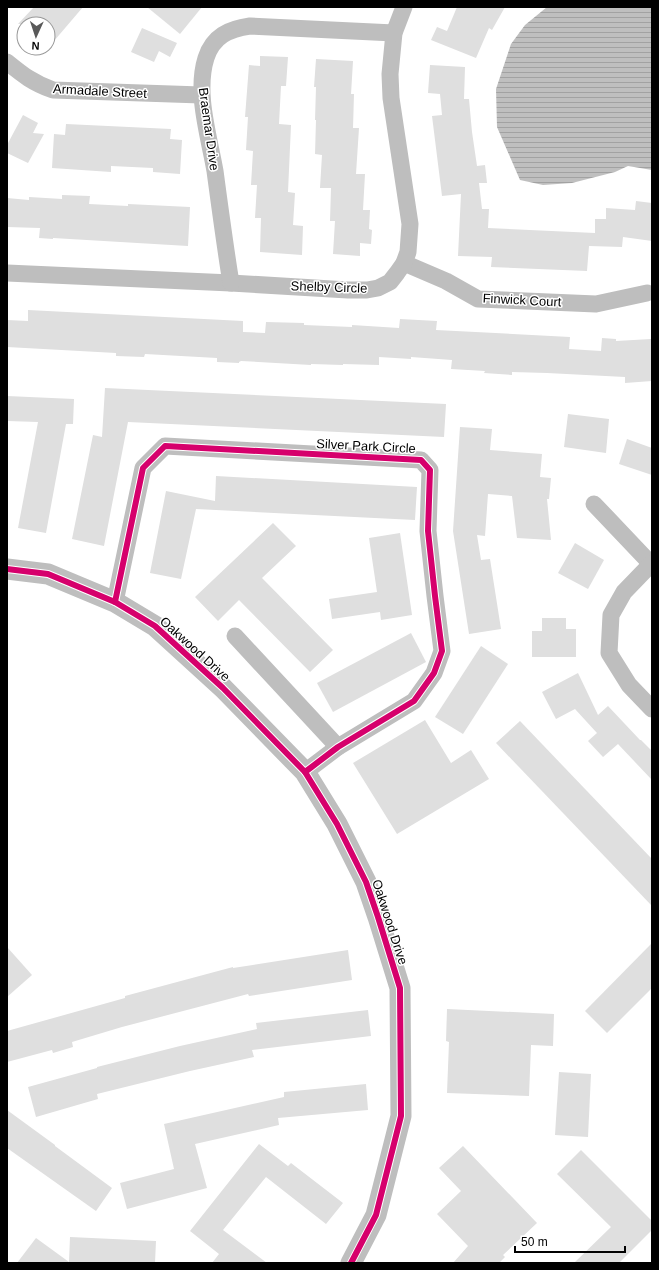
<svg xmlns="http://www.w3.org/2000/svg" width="659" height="1270" font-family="Helvetica,sans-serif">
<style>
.water{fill:url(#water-rules)}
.building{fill:#dfdfdf}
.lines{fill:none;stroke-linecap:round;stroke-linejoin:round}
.minor{stroke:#bebebe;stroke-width:17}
.tertiary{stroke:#bebebe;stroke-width:21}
.cycleway-casing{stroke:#fff;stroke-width:8}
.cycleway{stroke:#d6006c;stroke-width:6}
.labels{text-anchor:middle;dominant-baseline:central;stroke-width:3;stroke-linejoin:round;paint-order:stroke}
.street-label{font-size:13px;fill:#000;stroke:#fff}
</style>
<defs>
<pattern id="water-rules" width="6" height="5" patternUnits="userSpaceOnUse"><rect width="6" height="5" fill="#bfbfbf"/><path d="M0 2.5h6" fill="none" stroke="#a2a2a2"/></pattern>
</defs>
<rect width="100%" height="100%" fill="#fff"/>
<path class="water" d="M 547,7 L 652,7 L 652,170 L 628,166 L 615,172 L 572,183 L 543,185 L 520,180 L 497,127 L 496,89 L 511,44 L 525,25 Z"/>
<g class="building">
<path d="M 34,7 L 83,7 L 48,48 L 48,24 L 18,24 Z"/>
<path d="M 147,7 L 202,7 L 180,34 Z"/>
<path d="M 457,7 L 505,7 L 492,30 L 489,28 L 476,58 L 431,40 L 437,27 L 447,31 Z"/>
<path d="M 142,28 L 177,43 L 170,57 L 159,51 L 154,62 L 131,52 Z"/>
<path d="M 260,56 L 288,57 L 286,86 L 281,86 L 279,124 L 291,125 L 288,192 L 295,193 L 293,225 L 303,226 L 302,255 L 260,252 L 261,218 L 255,218 L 257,185 L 251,185 L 253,151 L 246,150 L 248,117 L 245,117 L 249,65 L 260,66 Z"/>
<path d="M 316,59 L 353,61 L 351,94 L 354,94 L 353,128 L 359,128 L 356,174 L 365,174 L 363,210 L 370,210 L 369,229 L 372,230 L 371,244 L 360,243 L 360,256 L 333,254 L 335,221 L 330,221 L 331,188 L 320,188 L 322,155 L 315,154 L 316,120 L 315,120 L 316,87 L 314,87 Z"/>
<path d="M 430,65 L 465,67 L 464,99 L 469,99 L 472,132 L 477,166 L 485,165 L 487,183 L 479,183 L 482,209 L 489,209 L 488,228 L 595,233 L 595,219 L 606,219 L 606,208 L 635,210 L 636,201 L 652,203 L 652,241 L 623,237 L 622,247 L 589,246 L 587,271 L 491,267 L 492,257 L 458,256 L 461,194 L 442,196 L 432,116 L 442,115 L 440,94 L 428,93 Z"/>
<path d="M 23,115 L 38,123 L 33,133 L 44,134 L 28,163 L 7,153 L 7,145 Z"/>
<path d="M 66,124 L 171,129 L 170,139 L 182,140 L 180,174 L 153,172 L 153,168 L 111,166 L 111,172 L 52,168 L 54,134 L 65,135 Z"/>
<path d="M 62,195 L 90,196 L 89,204 L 128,206 L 128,204 L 190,207 L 188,246 L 53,238 L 53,239 L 39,238 L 40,228 L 7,227 L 7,198 L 29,200 L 29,197 L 62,199 Z"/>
<path d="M 28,310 L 243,321 L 243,332 L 265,333 L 266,322 L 304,323 L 304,325 L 352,327 L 352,325 L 399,328 L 400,319 L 437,321 L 436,330 L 570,337 L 569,349 L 601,351 L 602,338 L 616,339 L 616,341 L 651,339 L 652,381 L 625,383 L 625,377 L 547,373 L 512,372 L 512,375 L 484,373 L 485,371 L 451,369 L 452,360 L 411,357 L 411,359 L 379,357 L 379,365 L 343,364 L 343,365 L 311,364 L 311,365 L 241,361 L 239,362 L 239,363 L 217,362 L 217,358 L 145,354 L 144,357 L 116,356 L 116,353 L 7,347 L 7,320 L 28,321 Z"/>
<path d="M 105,388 L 446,404 L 444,437 L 128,422 L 104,546 L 72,539 L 93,435 L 102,437 Z"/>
<path d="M 7,396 L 74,399 L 73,424 L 66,424 L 46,533 L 18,528 L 38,422 L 7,421 Z"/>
<path d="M 568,414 L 609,419 L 606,453 L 564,447 Z"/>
<path d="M 460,427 L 492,429 L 490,450 L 542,454 L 540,477 L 551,478 L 549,499 L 547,499 L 551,540 L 517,538 L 512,496 L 488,494 L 485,536 L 477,535 L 481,560 L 490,559 L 501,629 L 469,634 L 453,531 Z"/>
<path d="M 627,439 L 652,448 L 652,475 L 619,464 Z"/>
<path d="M 216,476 L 417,487 L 415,520 L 196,509 L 181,579 L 150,573 L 166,491 L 215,501 Z"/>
<path d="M 273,523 L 296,546 L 262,578 L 333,650 L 310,672 L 239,600 L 218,621 L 195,597 Z"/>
<path d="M 400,533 L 412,615 L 381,620 L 380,612 L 332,619 L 329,599 L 377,592 L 369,538 Z"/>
<path d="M 575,543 L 604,560 L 588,589 L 558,573 Z"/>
<path d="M 542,618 L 566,618 L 566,629 L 576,629 L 576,657 L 532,657 L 532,631 L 542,631 Z"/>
<path d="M 411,633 L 426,662 L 333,712 L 317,683 Z"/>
<path d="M 481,646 L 508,664 L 463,734 L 435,717 Z"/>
<path d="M 578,673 L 598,715 L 608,706 L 640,740 L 641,740 L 652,751 L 652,780 L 618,744 L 603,757 L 588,741 L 597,733 L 575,709 L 556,719 L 542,692 Z"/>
<path d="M 425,720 L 451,763 L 471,750 L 489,779 L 397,834 L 353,763 Z"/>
<path d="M 520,721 L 652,859 L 652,906 L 496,743 Z"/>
<path d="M 652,943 L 652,988 L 607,1033 L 585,1011 Z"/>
<path d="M 7,947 L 32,975 L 7,997 Z"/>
<path d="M 348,950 L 352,980 L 249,996 L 248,994 L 122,1027 L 72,1042 L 73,1047 L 53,1053 L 52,1050 L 7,1062 L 7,1031 L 125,998 L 125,996 L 233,967 L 233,968 Z"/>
<path d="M 447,1009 L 554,1014 L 553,1046 L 531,1045 L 529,1096 L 447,1093 L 449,1042 L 446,1041 Z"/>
<path d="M 368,1010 L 371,1036 L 252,1050 L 254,1057 L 190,1071 L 97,1094 L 98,1099 L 36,1117 L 28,1087 L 97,1068 L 97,1067 L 180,1046 L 257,1029 L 256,1023 Z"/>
<path d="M 559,1072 L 591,1074 L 588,1137 L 555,1135 Z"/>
<path d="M 366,1084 L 368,1110 L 278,1118 L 279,1125 L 195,1144 L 207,1188 L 127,1209 L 120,1183 L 174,1169 L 164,1124 L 284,1097 L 284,1092 Z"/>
<path d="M 7,1110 L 55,1145 L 55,1146 L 112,1188 L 96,1211 L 7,1148 Z"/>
<path d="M 259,1144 L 288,1166 L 291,1163 L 343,1203 L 326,1224 L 266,1177 L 223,1230 L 267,1263 L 212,1263 L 219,1254 L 190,1231 Z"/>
<path d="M 463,1146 L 537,1223 L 503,1255 L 505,1257 L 499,1263 L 453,1263 L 468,1246 L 437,1214 L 461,1191 L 439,1168 Z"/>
<path d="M 581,1150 L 652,1221 L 652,1230 L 619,1263 L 574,1263 L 611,1227 L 557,1174 Z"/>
<path d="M 70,1237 L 156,1241 L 155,1263 L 17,1263 L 36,1238 L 69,1262 Z"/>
</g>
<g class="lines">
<g class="minor">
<path d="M 7,62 C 23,75 33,83 53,90 L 201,95"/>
<path d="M 404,263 L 446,281 L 478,299 L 596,304 L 647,293"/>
<path d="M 7,273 L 231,283 L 348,290 L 367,290 L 378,288 L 390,282 L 397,273 L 404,263 L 408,252 L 410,224 L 391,98 L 390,74 L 394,33 L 404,7"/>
<path d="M 231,283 C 225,246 220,208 215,171 C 209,136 195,93 206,58 C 213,36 229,29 250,26 L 394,33"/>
<path d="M 594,504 L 651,564"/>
<path d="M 652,563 L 624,592 L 611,615 L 609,653 L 629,685 L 652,709"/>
<path d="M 115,602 L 143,468 L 165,446 L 421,460 L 430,470 L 428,531 L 435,596 L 442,651 L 434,673 L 414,701 L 338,747 L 305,772"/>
<path d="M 235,636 L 338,747"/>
</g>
<path class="tertiary" d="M 7,569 L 48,574 L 115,602 L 155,626 L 223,688 L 305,772 L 337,824 L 366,882 L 378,917 L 400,988 L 401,1116 L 376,1215 L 351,1263"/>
<defs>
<g id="cycleway">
<path d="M 7,569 L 48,574 L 115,602 L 155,626 L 223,688 L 305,772 L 337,824 L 366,882 L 378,917 L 400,988 L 401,1116 L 376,1215 L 351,1263"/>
<path d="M 115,602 L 143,468 L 165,446 L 421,460 L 430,470 L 428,531 L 435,596 L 442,651 L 434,673 L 414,701 L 338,747 L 305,772"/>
</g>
</defs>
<use href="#cycleway" class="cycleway-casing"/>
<use href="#cycleway" class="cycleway"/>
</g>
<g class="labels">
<g class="street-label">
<text transform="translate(100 91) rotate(3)">Armadale Street</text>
<text transform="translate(209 129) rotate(82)">Braemar Drive</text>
<text transform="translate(329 287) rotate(2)">Shelby Circle</text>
<text transform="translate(522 300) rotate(3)">Finwick Court</text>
<text transform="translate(366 446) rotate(3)">Silver Park Circle</text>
<text transform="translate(195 649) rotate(42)">Oakwood Drive</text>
<text transform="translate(390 922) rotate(72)">Oakwood Drive</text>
</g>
</g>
<rect width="659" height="1270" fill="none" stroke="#000000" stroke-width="16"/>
<g transform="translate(36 36) rotate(183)"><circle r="19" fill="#ffffff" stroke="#999999"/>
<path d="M0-3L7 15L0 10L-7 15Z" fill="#595959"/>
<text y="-6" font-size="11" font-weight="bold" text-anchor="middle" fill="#000000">N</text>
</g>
<path d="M515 1246v6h110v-6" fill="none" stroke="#000000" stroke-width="2"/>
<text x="521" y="1246" font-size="12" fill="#000000" stroke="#ffffff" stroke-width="3" paint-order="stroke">50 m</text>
</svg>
